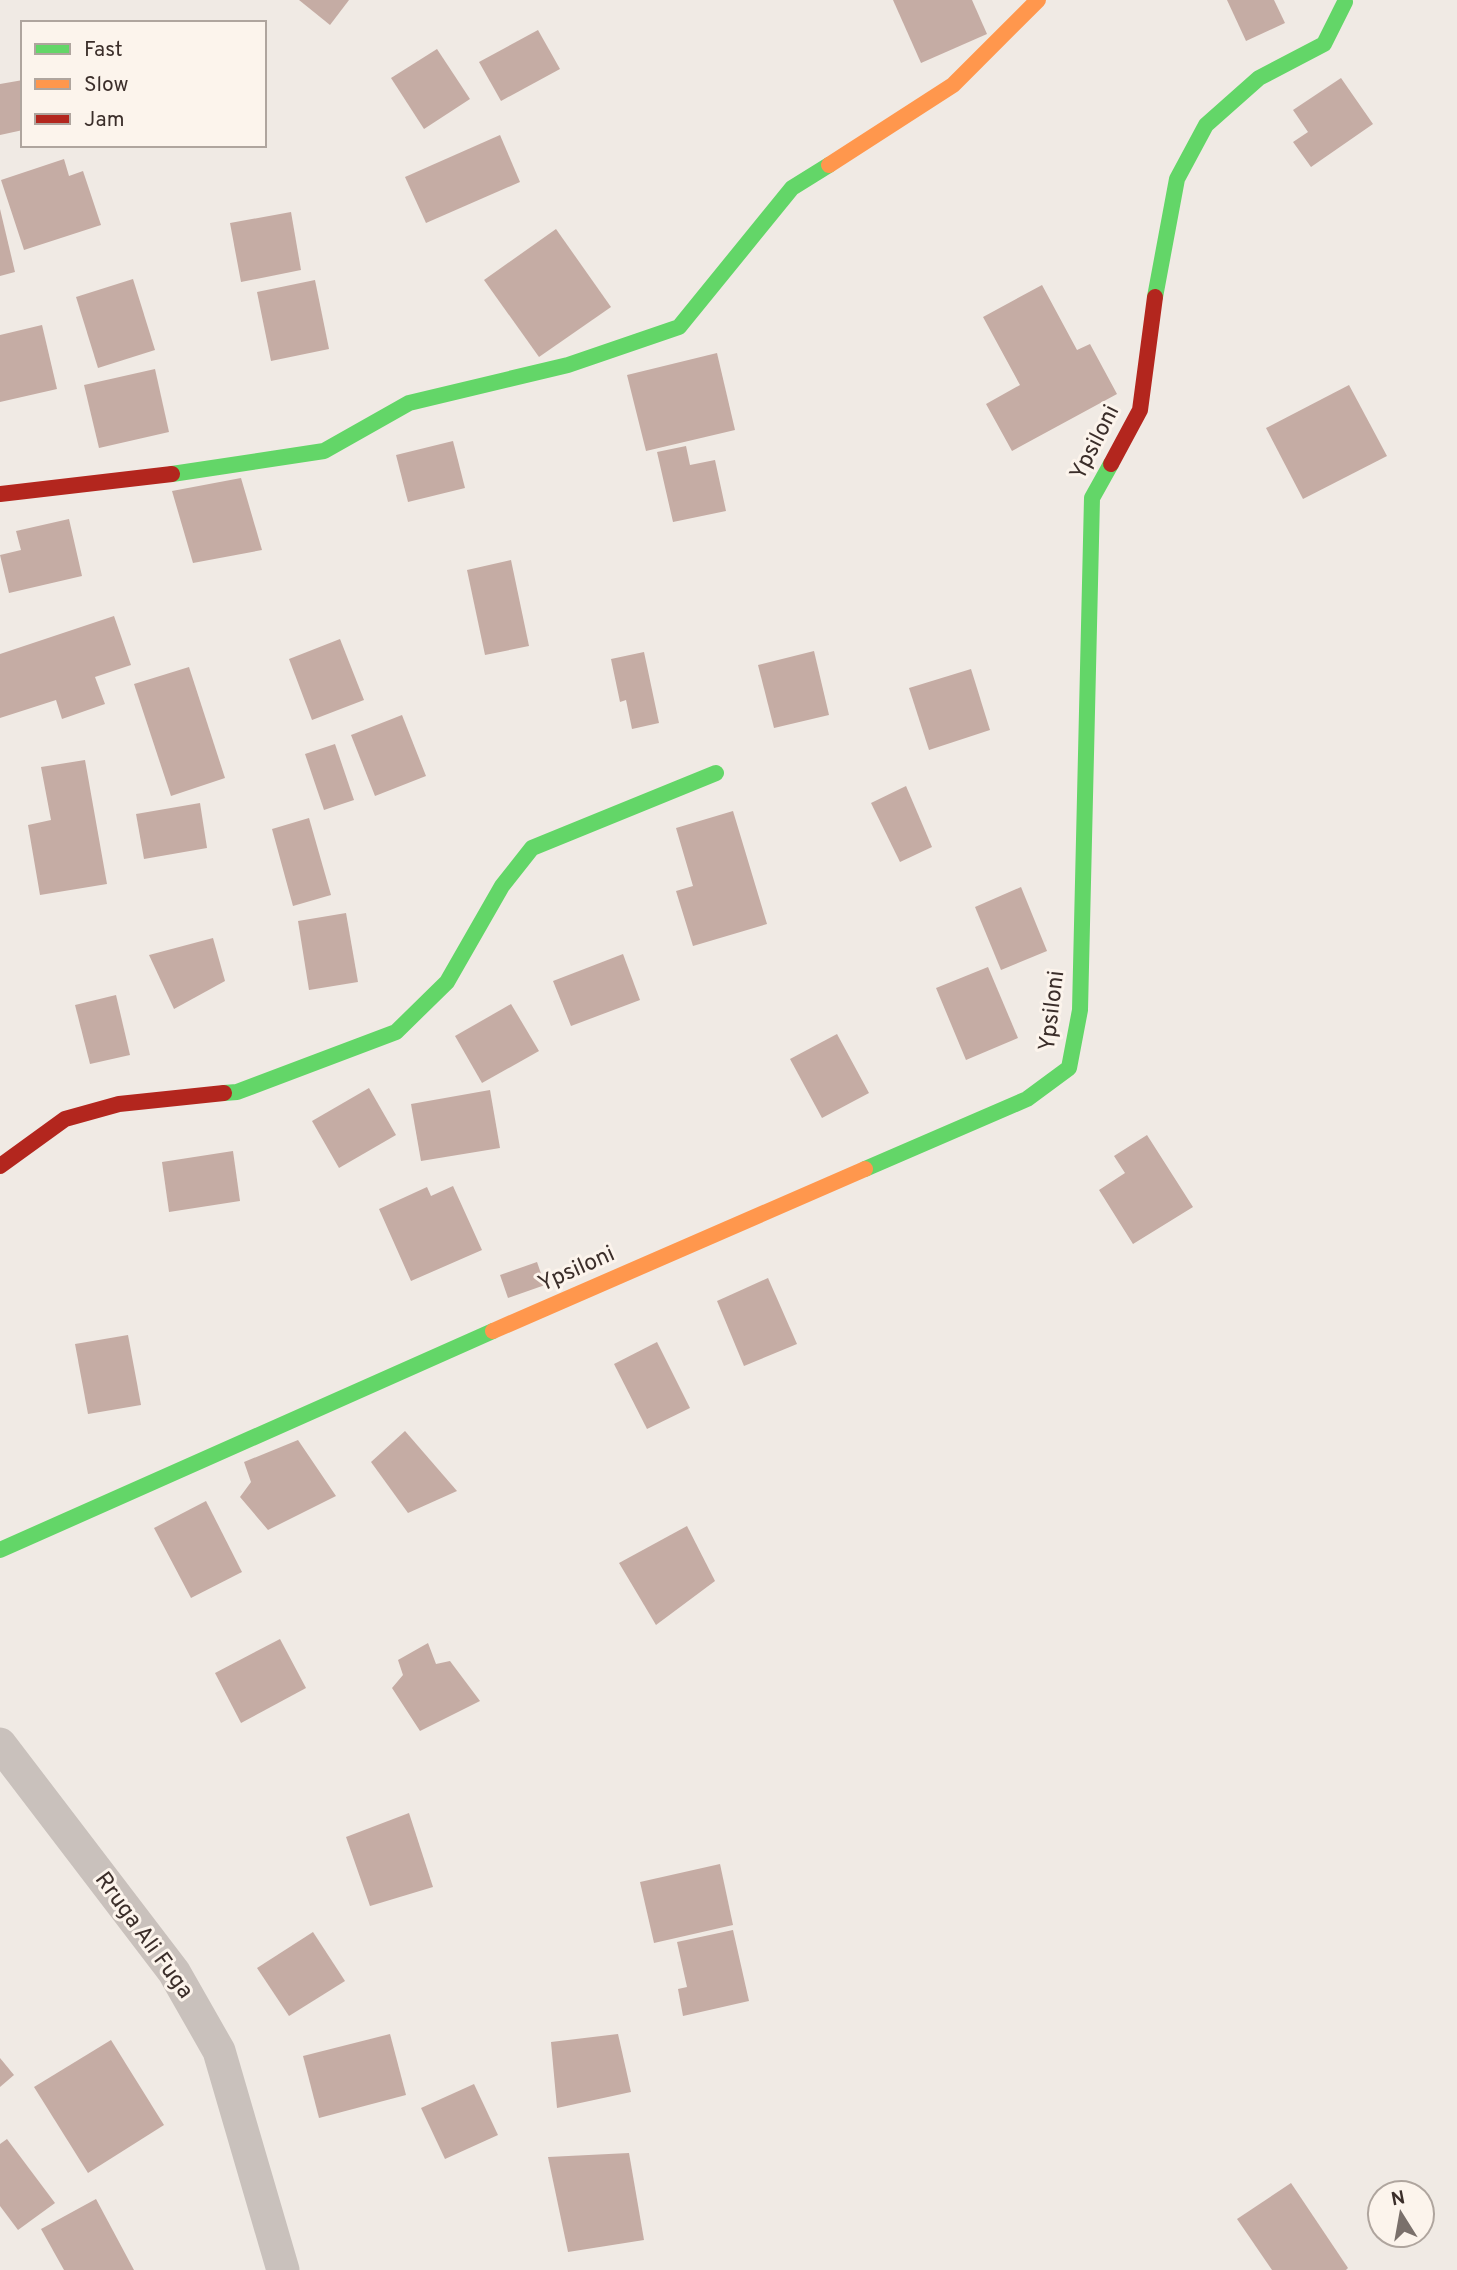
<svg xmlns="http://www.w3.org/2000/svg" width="1457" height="2270" font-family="Overpass,sans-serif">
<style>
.building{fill:#c5aca4}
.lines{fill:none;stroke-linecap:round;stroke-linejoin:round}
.street{stroke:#c9c1bc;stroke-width:33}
.fast{stroke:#63d668;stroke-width:16}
.slow{stroke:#ff974d;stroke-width:16}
.jam{stroke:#b3261e;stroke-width:16}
.labels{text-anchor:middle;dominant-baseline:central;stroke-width:6;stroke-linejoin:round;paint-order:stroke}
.street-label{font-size:23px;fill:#3b2e2a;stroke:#fcf4ec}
</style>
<rect width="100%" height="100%" fill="#f0eae4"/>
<g class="building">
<path d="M 299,0 L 349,0 L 330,25 Z"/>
<path d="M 893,0 L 972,0 L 987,34 L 921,63 Z"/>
<path d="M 1227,0 L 1274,0 L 1285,23 L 1246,41 Z"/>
<path d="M 538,30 L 560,69 L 501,101 L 479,62 Z"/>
<path d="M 437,49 L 470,99 L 424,129 L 391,78 Z"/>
<path d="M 1341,78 L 1373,124 L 1311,167 L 1293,142 L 1308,132 L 1293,110 Z"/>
<path d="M 23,80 L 23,130 L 0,135 L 0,84 Z"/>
<path d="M 500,135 L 520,182 L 426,223 L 405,177 Z"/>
<path d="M 64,159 L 69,176 L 83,171 L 101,225 L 24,250 L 1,180 Z"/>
<path d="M 0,209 L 15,272 L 0,276 Z"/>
<path d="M 291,212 L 301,270 L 241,282 L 230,223 Z"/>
<path d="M 556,229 L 611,307 L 539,357 L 484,280 Z"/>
<path d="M 133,279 L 155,350 L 98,368 L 76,297 Z"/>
<path d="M 315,280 L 329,349 L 271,361 L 257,292 Z"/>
<path d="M 1042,285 L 1077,350 L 1090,344 L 1117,394 L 1012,451 L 986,404 L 1020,385 L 983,317 Z"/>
<path d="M 42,325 L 57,389 L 0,402 L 0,335 Z"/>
<path d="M 717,353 L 735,430 L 646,451 L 627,375 Z"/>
<path d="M 155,369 L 169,432 L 99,448 L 84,385 Z"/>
<path d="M 1349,385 L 1387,456 L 1303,499 L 1266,428 Z"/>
<path d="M 453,441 L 465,488 L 408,502 L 396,455 Z"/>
<path d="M 686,446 L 690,465 L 715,460 L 726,511 L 673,522 L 657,452 Z"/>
<path d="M 241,478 L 262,550 L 193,563 L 172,491 Z"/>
<path d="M 69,519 L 82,576 L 9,593 L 0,555 L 21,550 L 16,531 Z"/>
<path d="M 511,560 L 529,646 L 485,655 L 467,570 Z"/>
<path d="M 114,616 L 131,665 L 95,677 L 105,704 L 62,719 L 56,700 L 0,718 L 0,654 Z"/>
<path d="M 340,639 L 364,700 L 312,720 L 289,659 Z"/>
<path d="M 814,651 L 829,715 L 774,728 L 758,665 Z"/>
<path d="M 644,652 L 659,723 L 632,729 L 626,700 L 620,702 L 611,659 Z"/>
<path d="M 189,667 L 225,778 L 171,796 L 134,684 Z"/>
<path d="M 971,669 L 990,730 L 929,750 L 909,688 Z"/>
<path d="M 402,715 L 426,776 L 375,796 L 351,735 Z"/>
<path d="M 335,744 L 354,800 L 324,810 L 305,754 Z"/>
<path d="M 85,760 L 107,884 L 40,895 L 28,825 L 51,820 L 41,767 Z"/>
<path d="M 906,786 L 932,847 L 900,862 L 871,803 Z"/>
<path d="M 200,803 L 207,848 L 144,859 L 136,814 Z"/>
<path d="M 733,811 L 767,924 L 693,946 L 676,891 L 693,886 L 676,828 Z"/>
<path d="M 309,818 L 331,895 L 293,906 L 272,829 Z"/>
<path d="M 1021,887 L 1047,951 L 1001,970 L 975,907 Z"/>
<path d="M 346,913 L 358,982 L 309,990 L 298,921 Z"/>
<path d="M 213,938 L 225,981 L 174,1009 L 149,955 Z"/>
<path d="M 623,954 L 640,1000 L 571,1026 L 553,981 Z"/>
<path d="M 988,967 L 1018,1038 L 966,1060 L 936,988 Z"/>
<path d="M 116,995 L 130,1055 L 90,1064 L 75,1005 Z"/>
<path d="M 511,1004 L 539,1051 L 482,1083 L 455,1036 Z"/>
<path d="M 837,1034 L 869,1093 L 822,1118 L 790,1059 Z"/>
<path d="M 369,1088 L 396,1135 L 339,1168 L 312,1121 Z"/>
<path d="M 490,1090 L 500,1148 L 421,1161 L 411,1104 Z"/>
<path d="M 1147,1135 L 1193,1207 L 1133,1244 L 1099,1190 L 1125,1173 L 1114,1156 Z"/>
<path d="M 233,1151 L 240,1201 L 169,1212 L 162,1162 Z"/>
<path d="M 453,1186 L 482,1250 L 411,1281 L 379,1209 L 427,1187 L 431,1196 Z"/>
<path d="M 537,1262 L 545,1285 L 508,1298 L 500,1275 Z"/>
<path d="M 768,1278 L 797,1344 L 744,1366 L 717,1301 Z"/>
<path d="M 128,1335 L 141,1405 L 88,1414 L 75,1344 Z"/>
<path d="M 657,1342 L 690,1408 L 647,1429 L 614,1364 Z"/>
<path d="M 405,1431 L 457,1491 L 408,1513 L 371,1462 Z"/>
<path d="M 298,1440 L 336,1496 L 268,1530 L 240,1497 L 251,1482 L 244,1462 Z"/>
<path d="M 206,1501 L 242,1572 L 191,1598 L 154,1528 Z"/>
<path d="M 687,1526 L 715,1581 L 656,1625 L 619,1563 Z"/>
<path d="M 280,1639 L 306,1688 L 241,1723 L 215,1673 Z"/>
<path d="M 428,1643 L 436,1664 L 450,1661 L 480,1701 L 420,1731 L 392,1688 L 403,1675 L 398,1660 Z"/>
<path d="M 409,1813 L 433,1887 L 370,1906 L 346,1837 Z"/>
<path d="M 720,1864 L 733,1925 L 654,1943 L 640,1882 Z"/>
<path d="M 733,1930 L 749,2001 L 683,2016 L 678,1989 L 687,1987 L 677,1942 Z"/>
<path d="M 313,1932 L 345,1981 L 289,2016 L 257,1968 Z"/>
<path d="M 390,2034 L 406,2095 L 319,2118 L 303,2056 Z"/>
<path d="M 618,2034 L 631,2092 L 557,2108 L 551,2042 Z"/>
<path d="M 111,2040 L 164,2125 L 88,2173 L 34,2087 Z"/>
<path d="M 0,2058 L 14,2075 L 0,2087 Z"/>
<path d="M 474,2084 L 498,2135 L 445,2159 L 421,2108 Z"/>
<path d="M 7,2139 L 55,2203 L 18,2230 L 0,2206 L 0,2144 Z"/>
<path d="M 629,2153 L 644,2240 L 568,2252 L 548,2157 Z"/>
<path d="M 1291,2183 L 1348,2268 L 1346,2270 L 1272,2270 L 1237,2219 Z"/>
<path d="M 96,2199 L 134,2270 L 64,2270 L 41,2229 Z"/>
</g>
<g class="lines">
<path class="street" d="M 0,1744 L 174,1972 L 219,2051 L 283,2270"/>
<g class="fast">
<path d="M 1155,297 L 1177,179 L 1206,125 L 1259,78 L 1324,44 L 1345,2"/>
<path d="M 172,474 L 324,451 L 409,403 L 568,365 L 679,327 L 792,188 L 829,165"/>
<path d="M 224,1093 L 237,1092 L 396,1032 L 447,982 L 502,886 L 532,848 L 716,773"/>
<path d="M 865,1169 L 1027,1099 L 1069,1068 L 1080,1010 L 1092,498 L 1111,464"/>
<path d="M 0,1550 L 493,1331"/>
</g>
<g class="slow">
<path d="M 829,165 L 953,85 L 1038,0"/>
<path d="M 493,1331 L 865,1169"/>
</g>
<g class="jam">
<path d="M 1111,464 L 1140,410 L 1155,297"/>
<path d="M 0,494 L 172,474"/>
<path d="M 0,1166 L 65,1119 L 119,1104 L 224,1093"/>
</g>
</g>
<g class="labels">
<g class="street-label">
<text transform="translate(1096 443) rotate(-63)">Ypsiloni</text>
<text transform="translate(1053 1011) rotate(-83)">Ypsiloni</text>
<text transform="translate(577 1270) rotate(-24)">Ypsiloni</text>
<text transform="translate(143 1936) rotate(54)">Rruga Ali Fuga</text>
</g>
</g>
<rect x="21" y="21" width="245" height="126" fill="#fcf4ec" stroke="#afa59e" stroke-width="2"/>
<rect x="35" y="44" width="35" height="10" fill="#63d668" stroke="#afa59e" stroke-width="2"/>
<text x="84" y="56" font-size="21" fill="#3b2e2a">Fast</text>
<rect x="35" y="79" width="35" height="10" fill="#ff974d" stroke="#afa59e" stroke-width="2"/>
<text x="84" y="91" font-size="21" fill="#3b2e2a">Slow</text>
<rect x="35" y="114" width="35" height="10" fill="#b3261e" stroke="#afa59e" stroke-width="2"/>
<text x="84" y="126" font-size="21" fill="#3b2e2a">Jam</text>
<g transform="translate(1401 2214) rotate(349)"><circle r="33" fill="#fcf4ec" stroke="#afa59e" stroke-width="2"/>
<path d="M0-5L12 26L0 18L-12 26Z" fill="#7a706b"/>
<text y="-10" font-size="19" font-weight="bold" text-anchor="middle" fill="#3b2e2a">N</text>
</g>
</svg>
